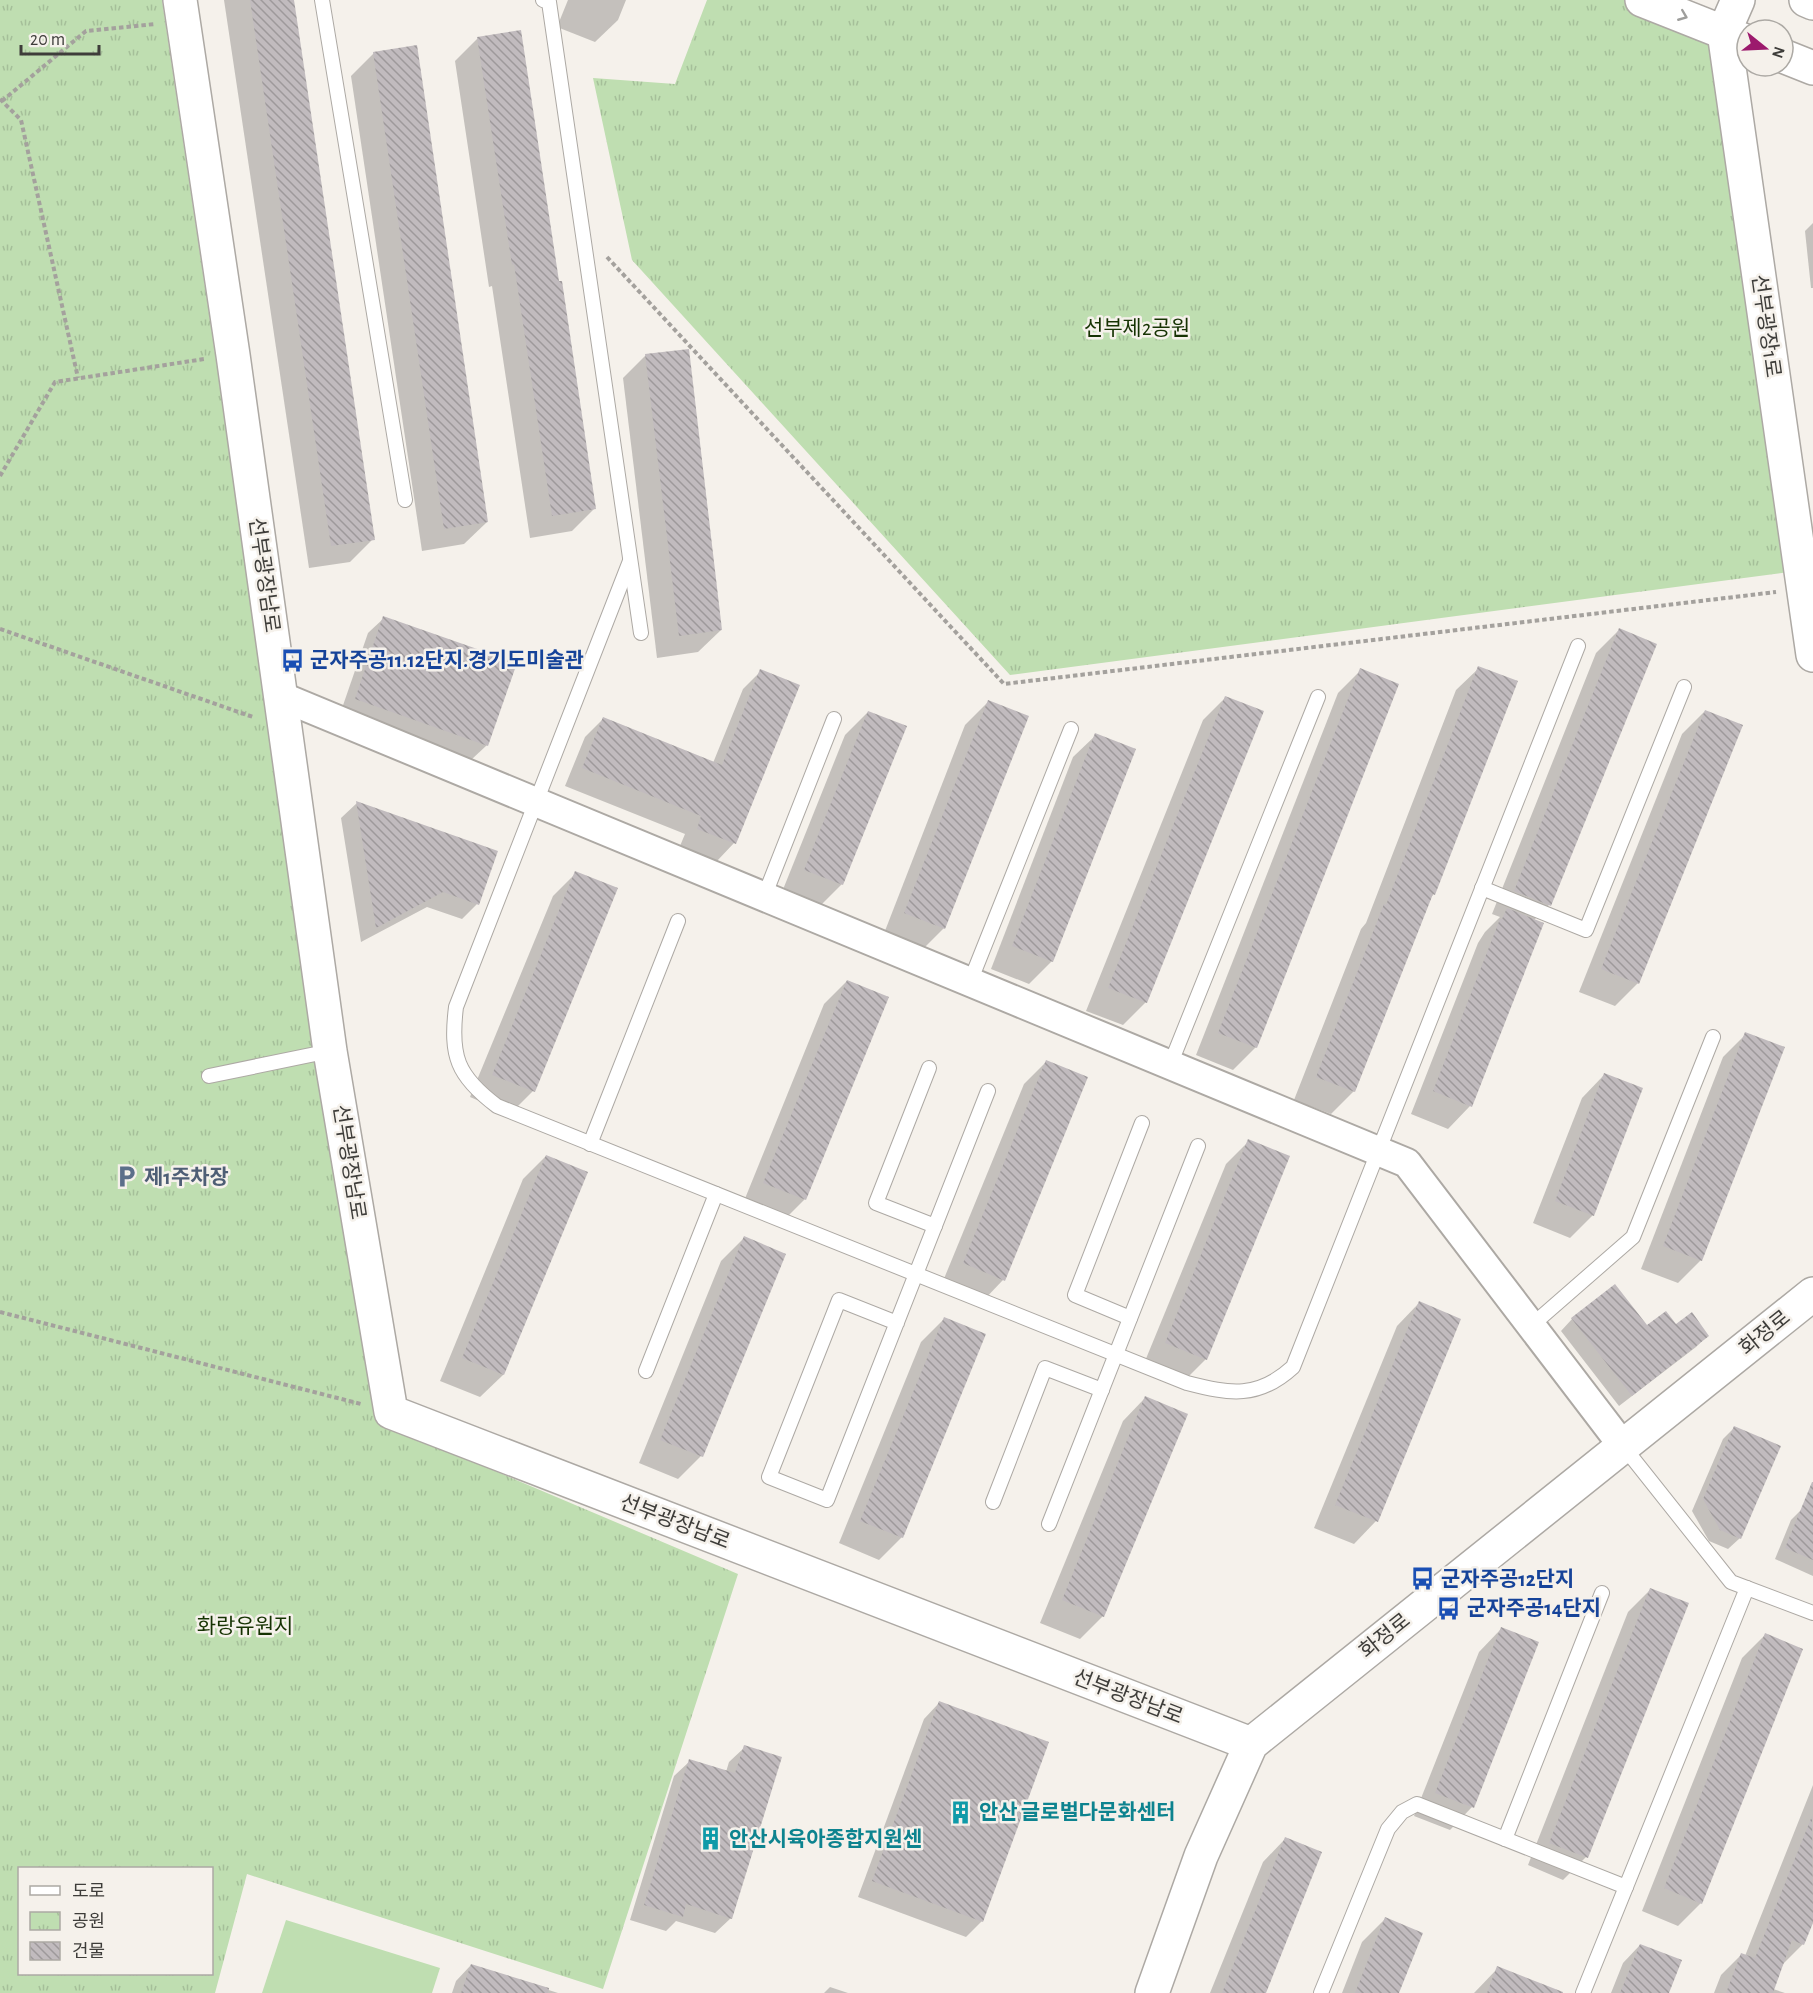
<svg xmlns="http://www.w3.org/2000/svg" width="1813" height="1993" font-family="'Alegreya Sans','Noto Sans KR',sans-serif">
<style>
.grass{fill:#bfdeb1}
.park{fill:url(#park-tufts);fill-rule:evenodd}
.shadow{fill:#0003}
.building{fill:url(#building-back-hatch)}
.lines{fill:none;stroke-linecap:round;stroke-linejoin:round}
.service-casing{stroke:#ada9a4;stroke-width:16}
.minor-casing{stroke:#ada9a4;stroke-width:32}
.tertiary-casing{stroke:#ada9a4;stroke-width:36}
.path{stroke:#a4a19d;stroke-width:4;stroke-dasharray:4.5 3;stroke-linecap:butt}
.service{stroke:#fff;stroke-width:14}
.minor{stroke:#fff;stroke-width:28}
.tertiary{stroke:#fff;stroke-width:33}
.oneway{stroke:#9e9e9c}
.labels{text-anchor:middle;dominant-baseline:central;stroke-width:5;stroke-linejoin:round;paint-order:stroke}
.street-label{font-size:21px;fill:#3e3d3a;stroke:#f5f1eb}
.park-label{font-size:21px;fill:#163303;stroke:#f5f1eb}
.transit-label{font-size:21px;font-weight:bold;fill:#164399;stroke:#f5f1eb;text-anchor:start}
.service-label{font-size:21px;font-weight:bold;fill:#4e5e75;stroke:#f5f1eb;text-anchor:start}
.culture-label{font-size:21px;font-weight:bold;fill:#0d838f;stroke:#f5f1eb;text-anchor:start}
</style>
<defs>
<pattern id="park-tufts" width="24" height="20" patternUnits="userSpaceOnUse" patternTransform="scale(1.5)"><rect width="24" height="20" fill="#bfdeb1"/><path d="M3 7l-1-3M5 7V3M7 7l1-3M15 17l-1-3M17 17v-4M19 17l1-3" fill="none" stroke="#a5bf99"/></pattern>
<pattern id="building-back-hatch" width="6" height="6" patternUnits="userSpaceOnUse" patternTransform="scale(1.5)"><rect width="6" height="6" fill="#c1bbbe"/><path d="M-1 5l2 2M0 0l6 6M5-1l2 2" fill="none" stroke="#9e999b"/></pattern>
</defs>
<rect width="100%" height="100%" fill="#f5f1eb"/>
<path class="grass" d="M 286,1920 L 440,1968 L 432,1993 L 262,1993 Z"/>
<g class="park">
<path d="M 0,0 L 162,0 L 375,1420 L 738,1574 L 603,1989 L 247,1874 L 215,1993 L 0,1993 ZM 20,1868 L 212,1868 L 212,1974 L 20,1974 Z"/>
<path d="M 707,0 L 1629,0 L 1716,34 L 1797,571 L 1010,675 L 632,260 L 593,78 L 675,84 Z"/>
</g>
<g class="shadow">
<path d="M 224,0 L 293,0 L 373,539 L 350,562 L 309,568 Z"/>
<path d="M 568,0 L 626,0 L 618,20 L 595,42 L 557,27 Z"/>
<path d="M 478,38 L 558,283 L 595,508 L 572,531 L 530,538 L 492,286 L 489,287 L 455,61 Z"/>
<path d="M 374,53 L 487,522 L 464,544 L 422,551 L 351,76 Z"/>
<path d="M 1813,223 L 1813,288 L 1811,288 L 1805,231 Z"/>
<path d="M 646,355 L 721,630 L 698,652 L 657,658 L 623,378 Z"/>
<path d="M 384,618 L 487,745 L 471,760 L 340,714 L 368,633 Z"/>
<path d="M 1619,630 L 1552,902 L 1534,920 L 1470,1106 L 1448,1129 L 1411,1114 L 1478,943 L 1485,932 L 1500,917 L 1492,914 L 1596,653 Z"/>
<path d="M 1479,668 L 1434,894 L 1429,899 L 1354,1091 L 1331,1114 L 1294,1100 L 1361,929 L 1366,923 L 1456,690 Z"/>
<path d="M 1361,670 L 1256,1047 L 1233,1070 L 1196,1055 L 1338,693 Z"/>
<path d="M 761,671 L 734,843 L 717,861 L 680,846 L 685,834 L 565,786 L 585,737 L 603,719 L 713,763 L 743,689 Z"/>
<path d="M 1226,697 L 1146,1002 L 1123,1025 L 1086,1011 L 1203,720 Z"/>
<path d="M 988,702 L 944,928 L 921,951 L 883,936 L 965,725 Z"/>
<path d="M 1705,711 L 1638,983 L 1615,1006 L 1579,992 L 1682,734 Z"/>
<path d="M 868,712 L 842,884 L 819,907 L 782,892 L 845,735 Z"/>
<path d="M 1096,735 L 1052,961 L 1029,984 L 991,969 L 1073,757 Z"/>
<path d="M 357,803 L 477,904 L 462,919 L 427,907 L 361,942 L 341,818 Z"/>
<path d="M 576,873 L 533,1091 L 510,1114 L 470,1097 L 553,896 Z"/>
<path d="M 847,981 L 887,998 L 804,1200 L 782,1222 L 742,1206 L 824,1004 Z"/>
<path d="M 1746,1034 L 1701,1260 L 1678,1283 L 1641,1269 L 1723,1057 Z"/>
<path d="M 1046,1062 L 1003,1280 L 981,1303 L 941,1286 L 1024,1084 Z"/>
<path d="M 1604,1075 L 1593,1215 L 1570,1238 L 1533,1223 L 1582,1098 Z"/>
<path d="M 1249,1141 L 1206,1359 L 1183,1382 L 1143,1366 L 1226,1164 Z"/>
<path d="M 546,1156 L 503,1375 L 480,1397 L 440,1381 L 523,1179 Z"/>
<path d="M 744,1238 L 784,1255 L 701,1456 L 678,1479 L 639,1463 L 721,1261 Z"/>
<path d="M 1419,1303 L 1459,1319 L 1376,1521 L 1354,1544 L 1314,1528 L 1397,1326 Z"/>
<path d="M 944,1319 L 902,1537 L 879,1560 L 839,1543 L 921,1342 Z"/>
<path d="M 1572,1319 L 1647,1327 L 1676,1326 L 1707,1336 L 1696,1347 L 1619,1406 L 1561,1331 Z"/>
<path d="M 1145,1398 L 1103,1616 L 1080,1639 L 1040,1623 L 1123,1421 Z"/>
<path d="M 1734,1428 L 1740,1538 L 1728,1549 L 1709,1541 L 1692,1511 L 1723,1439 Z"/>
<path d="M 1803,1508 L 1813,1513 L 1813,1576 L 1775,1559 L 1791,1520 Z"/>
<path d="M 1651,1589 L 1586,1857 L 1563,1880 L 1528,1865 L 1628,1612 Z"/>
<path d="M 1501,1629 L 1472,1807 L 1450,1830 L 1414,1816 L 1479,1652 Z"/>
<path d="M 1765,1635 L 1701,1903 L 1678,1926 L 1642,1911 L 1742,1658 Z"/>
<path d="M 939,1703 L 982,1921 L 966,1937 L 858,1897 L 924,1719 Z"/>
<path d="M 745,1747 L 731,1918 L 715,1933 L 676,1921 L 666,1931 L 630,1920 L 674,1776 L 690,1761 L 726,1772 L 729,1762 Z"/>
<path d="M 1813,1785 L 1813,1919 L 1803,1944 L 1783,1964 L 1773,1989 L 1785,1993 L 1714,1993 L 1721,1975 L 1741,1955 L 1745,1956 Z"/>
<path d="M 1285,1839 L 1264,1993 L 1210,1993 L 1263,1862 Z"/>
<path d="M 1385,1919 L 1397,1993 L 1342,1993 L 1362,1942 Z"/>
<path d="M 1640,1945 L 1667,1993 L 1611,1993 L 1623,1963 Z"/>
<path d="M 471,1965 L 558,1993 L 452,1993 L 456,1981 Z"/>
<path d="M 1498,1968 L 1529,1993 L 1474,1993 Z"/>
<path d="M 830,1987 L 848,1993 L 824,1993 Z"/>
</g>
<g class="building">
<path d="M 250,0 L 294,0 L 375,540 L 331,546 Z"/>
<path d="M 521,30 L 559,281 L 562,281 L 596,509 L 552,516 L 514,264 L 512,265 L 477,37 Z"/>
<path d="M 417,45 L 488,522 L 444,529 L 373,52 Z"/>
<path d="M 689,349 L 722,630 L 679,636 L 645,354 Z"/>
<path d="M 383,616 L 517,663 L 488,746 L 355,699 Z"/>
<path d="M 1619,628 L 1657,644 L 1551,906 L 1514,891 Z"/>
<path d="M 1478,666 L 1518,681 L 1435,895 L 1433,894 L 1355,1092 L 1316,1077 L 1384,904 L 1386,905 Z"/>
<path d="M 1360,668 L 1399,684 L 1257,1048 L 1218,1033 Z"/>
<path d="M 760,669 L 800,685 L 736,844 L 697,829 L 701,816 L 582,768 L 603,717 L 722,765 Z"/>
<path d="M 1225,696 L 1264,711 L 1147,1003 L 1108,988 Z"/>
<path d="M 988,700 L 1029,716 L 945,929 L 904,913 Z"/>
<path d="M 1705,710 L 1743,725 L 1639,984 L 1601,969 Z"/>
<path d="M 868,711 L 907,726 L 843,885 L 804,870 Z"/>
<path d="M 1095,733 L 1136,749 L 1053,962 L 1012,946 Z"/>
<path d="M 356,801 L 498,851 L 479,905 L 443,892 L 376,928 Z"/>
<path d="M 575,871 L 618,888 L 535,1092 L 492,1075 Z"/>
<path d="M 1507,908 L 1544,923 L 1472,1107 L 1433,1091 L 1500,919 L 1502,919 Z"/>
<path d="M 847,980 L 889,997 L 806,1200 L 763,1183 Z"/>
<path d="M 1745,1032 L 1785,1047 L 1702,1261 L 1663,1246 Z"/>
<path d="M 1046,1060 L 1088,1077 L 1005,1281 L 963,1263 Z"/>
<path d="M 1604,1073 L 1643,1088 L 1594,1216 L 1555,1201 Z"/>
<path d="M 1248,1139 L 1290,1156 L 1207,1360 L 1165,1343 Z"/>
<path d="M 546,1155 L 588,1172 L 504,1375 L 462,1358 Z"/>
<path d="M 744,1236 L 786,1254 L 703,1457 L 660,1440 Z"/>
<path d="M 1615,1284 L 1647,1325 L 1666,1311 L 1676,1324 L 1692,1312 L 1709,1336 L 1632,1396 L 1571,1318 Z"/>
<path d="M 1419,1301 L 1461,1319 L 1378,1522 L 1335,1505 Z"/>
<path d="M 944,1317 L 986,1334 L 903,1538 L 860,1521 Z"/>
<path d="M 1145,1396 L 1188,1414 L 1104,1617 L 1062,1600 Z"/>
<path d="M 1734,1426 L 1781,1446 L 1741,1539 L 1720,1530 L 1703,1499 Z"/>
<path d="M 1812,1482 L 1813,1482 L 1813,1560 L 1785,1548 Z"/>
<path d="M 1650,1588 L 1689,1603 L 1588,1858 L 1549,1843 Z"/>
<path d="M 1501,1627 L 1539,1642 L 1474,1808 L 1435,1793 Z"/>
<path d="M 1765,1633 L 1803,1649 L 1702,1904 L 1664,1888 Z"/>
<path d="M 939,1701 L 1049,1742 L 983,1922 L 872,1881 Z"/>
<path d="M 744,1745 L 782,1757 L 732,1919 L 686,1904 L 683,1917 L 644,1905 L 689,1759 L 735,1773 Z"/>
<path d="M 1812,1816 L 1813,1923 L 1804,1945 L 1792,1940 L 1773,1993 L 1726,1993 L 1741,1953 L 1755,1958 Z"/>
<path d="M 1285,1837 L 1322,1852 L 1266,1993 L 1222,1993 Z"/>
<path d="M 1385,1917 L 1423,1933 L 1399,1993 L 1355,1993 Z"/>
<path d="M 1640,1944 L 1682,1960 L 1669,1993 L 1620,1993 Z"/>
<path d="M 471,1964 L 549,1988 L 548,1993 L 461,1993 Z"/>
<path d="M 1497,1966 L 1563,1992 L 1563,1993 L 1487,1993 Z"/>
</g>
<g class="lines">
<defs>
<g id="service">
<path d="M 322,0 L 405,500"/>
<path d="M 543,0 L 549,2 L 641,633"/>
<path d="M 630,561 L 456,1007 C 450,1056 457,1076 497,1106 L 1187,1383 C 1230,1394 1258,1399 1293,1367 L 1578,646"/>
<path d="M 1482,888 L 1586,930 L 1684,687"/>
<path d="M 764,897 L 834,719"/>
<path d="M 970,982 L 1071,729"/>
<path d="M 1170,1065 L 1318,697"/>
<path d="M 929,1068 L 876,1203 L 935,1226"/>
<path d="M 209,1076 L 330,1051"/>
<path d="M 590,1144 L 678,921"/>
<path d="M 1130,1318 L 1075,1295 L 1142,1123"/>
<path d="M 897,1323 L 839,1300 L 769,1477 L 827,1500 L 988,1091"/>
<path d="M 1531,1326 L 1633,1237 L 1713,1037"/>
<path d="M 646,1371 L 716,1194"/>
<path d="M 1623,1446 L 1731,1582 L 1813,1613"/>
<path d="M 993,1502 L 1045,1368 L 1102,1390"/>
<path d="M 1049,1524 L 1198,1146"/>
<path d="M 1505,1839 L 1602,1593"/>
<path d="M 1321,1993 L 1388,1829 L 1402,1812 L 1417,1804 L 1626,1887"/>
<path d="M 1583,1993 L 1747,1588"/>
</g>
<path id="minor" d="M 280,696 L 1407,1163 L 1623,1446"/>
<g id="tertiary">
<path d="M 180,0 L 233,355 L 330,1051 L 391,1412 L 1251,1744"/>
<path d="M 1642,0 L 1743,40"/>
<path d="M 1738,0 L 1724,32 L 1813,655"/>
<path d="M 1806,0 L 1813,3"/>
<path d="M 1783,56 L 1813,68"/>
<path d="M 1152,1993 L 1201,1856 L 1251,1744 L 1813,1294"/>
</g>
</defs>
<use href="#service" class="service-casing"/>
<use href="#minor" class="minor-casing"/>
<use href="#tertiary" class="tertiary-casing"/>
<g class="path">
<path d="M 0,99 L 21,120 L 78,378"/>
<path d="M 2,101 L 86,31 L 155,24"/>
<path d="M 607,257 L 1004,684 L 1776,592"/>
<path d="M 0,476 L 55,382 L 204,359"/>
<path d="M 0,629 L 253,717"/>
<path d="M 0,1312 L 361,1404"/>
</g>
<use href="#service" class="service"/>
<use href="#minor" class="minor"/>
<use href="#tertiary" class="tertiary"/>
</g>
<defs><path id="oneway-chevron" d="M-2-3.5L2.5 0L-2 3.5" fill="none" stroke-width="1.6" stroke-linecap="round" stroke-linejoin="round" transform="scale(1.5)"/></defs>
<use class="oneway" href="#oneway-chevron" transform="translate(1683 16) rotate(22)"/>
<defs>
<symbol id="bus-bare" viewBox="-9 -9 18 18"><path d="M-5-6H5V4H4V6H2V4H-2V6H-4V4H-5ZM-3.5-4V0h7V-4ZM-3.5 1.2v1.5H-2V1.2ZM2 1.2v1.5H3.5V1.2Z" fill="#1a4fb4" stroke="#f5f1eb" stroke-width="2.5" paint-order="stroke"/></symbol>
<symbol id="parking-bare" viewBox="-9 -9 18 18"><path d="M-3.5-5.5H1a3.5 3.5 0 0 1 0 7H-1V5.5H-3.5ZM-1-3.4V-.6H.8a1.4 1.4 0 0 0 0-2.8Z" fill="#5c6f8a" stroke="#f5f1eb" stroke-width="2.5" paint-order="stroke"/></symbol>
<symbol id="building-bare" viewBox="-9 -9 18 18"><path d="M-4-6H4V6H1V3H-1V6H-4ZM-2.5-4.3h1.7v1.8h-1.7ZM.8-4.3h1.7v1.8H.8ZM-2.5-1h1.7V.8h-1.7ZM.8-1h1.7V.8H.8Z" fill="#0f9aa8" stroke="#f5f1eb" stroke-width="2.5" paint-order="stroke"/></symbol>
</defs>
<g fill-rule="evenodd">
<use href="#bus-bare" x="276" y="644" width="33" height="33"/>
<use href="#parking-bare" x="110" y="1160" width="33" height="33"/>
<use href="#bus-bare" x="1406" y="1562" width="33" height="33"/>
<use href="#bus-bare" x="1432" y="1592" width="33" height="33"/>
<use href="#building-bare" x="944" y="1796" width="33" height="33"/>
<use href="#building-bare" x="694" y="1822" width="33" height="33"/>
</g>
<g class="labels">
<g class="street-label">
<text transform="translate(1766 326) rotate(82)">선부광장1로</text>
<text transform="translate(264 575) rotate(82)">선부광장남로</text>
<text transform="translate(349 1162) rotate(81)">선부광장남로</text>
<text transform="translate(1765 1333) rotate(-39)">화정로</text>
<text transform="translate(675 1522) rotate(21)">선부광장남로</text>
<text transform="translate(1385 1636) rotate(-39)">화정로</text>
<text transform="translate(1128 1697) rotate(21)">선부광장남로</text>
</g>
<g class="park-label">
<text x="1137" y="328">선부제2공원</text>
<text x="245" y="1626">화랑유원지</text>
</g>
<g class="transit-label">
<text x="310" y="660">군자주공11.12단지.경기도미술관</text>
<text x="1441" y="1579">군자주공12단지</text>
<text x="1467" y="1608">군자주공14단지</text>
</g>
<g class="service-label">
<text x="144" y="1177">제1주차장</text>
</g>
<g class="culture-label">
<text x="979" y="1812">안산 글로벌다문화센터</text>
<text x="729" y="1839">안산시육아종합지원센</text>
</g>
</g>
<rect x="18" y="1867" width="195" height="108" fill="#f5f1eb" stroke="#aca9a4" stroke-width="1.5"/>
<rect x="30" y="1886" width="30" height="9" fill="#ffffff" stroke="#aca9a4" stroke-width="1.5"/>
<text x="72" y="1897" font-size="18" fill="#3e3d3a">도로</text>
<rect x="30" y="1912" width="30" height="18" fill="url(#park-tufts)" stroke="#aca9a4" stroke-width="1.5"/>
<text x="72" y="1927" font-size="18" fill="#3e3d3a">공원</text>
<rect x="30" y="1942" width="30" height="18" fill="url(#building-back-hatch)" stroke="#aca9a4" stroke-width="1.5"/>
<text x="72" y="1957" font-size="18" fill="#3e3d3a">건물</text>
<g transform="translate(1765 48) rotate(108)"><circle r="28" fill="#f5f1eb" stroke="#aca9a4" stroke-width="1.5"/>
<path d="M0-4.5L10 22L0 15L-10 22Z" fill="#9c1a6d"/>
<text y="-9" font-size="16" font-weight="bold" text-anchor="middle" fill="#3e3d3a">N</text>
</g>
<path d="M21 45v9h78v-9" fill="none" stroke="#3e3d3a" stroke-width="3"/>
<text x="30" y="45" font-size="18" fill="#3e3d3a" stroke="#f5f1eb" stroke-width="4.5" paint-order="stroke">20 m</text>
</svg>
